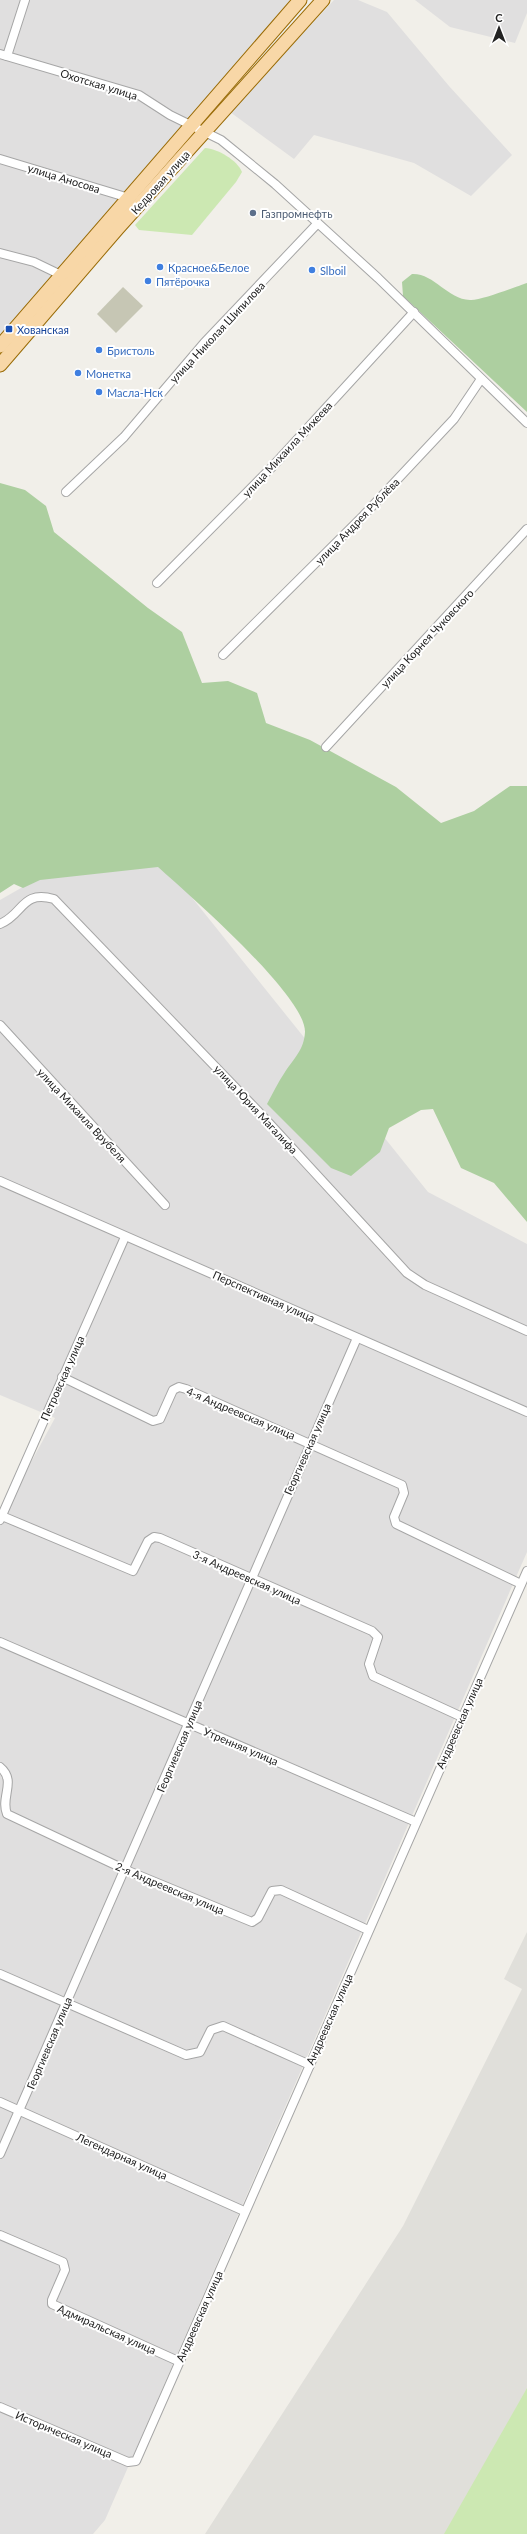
<svg xmlns="http://www.w3.org/2000/svg" width="527" height="2534" font-family="Lato,sans-serif">
<style>
.residential{fill:#e0dfdf}
.airport{fill:#e0dfda}
.construction{fill:#c6c6b4}
.grass{fill:#cce8b2}
.forest{fill:#adcfa0}
.lines{fill:none;stroke-linecap:round;stroke-linejoin:round}
.minor-casing{stroke:#a6a6a6;stroke-width:10}
.primary-casing{stroke:#996b06;stroke-width:15}
.minor{stroke:#fff;stroke-width:8}
.primary{stroke:#f8d7a7;stroke-width:13}
.service-dot{fill:#5c6f8a;stroke:#fff;stroke-width:1.5}
.shop-dot{fill:#3f7fe0;stroke:#fff;stroke-width:1.5}
.transit-dot{fill:#1a4fb4;stroke:#fff;stroke-width:1.5}
.labels{text-anchor:middle;dominant-baseline:central;stroke-width:4;stroke-linejoin:round;paint-order:stroke}
.street-label{font-size:11px;fill:#222;stroke:#fff}
.service-label{font-size:11px;fill:#4e5e75;stroke:#fff;text-anchor:start}
.shop-label{font-size:11px;fill:#366cbe;stroke:#fff;text-anchor:start}
.transit-label{font-size:11px;fill:#164399;stroke:#fff;text-anchor:start}
</style>
<rect width="100%" height="100%" fill="#f1efe9"/>
<g class="residential">
<path d="M 0,0 L 296,0 L 0,342 Z"/>
<path d="M 334,0 L 358,0 L 387,12 L 449,86 L 512,155 L 471,196 L 414,163 L 314,135 L 294,159 L 230,112 Z"/>
<path d="M 415,0 L 527,0 L 527,13 L 515,43 L 450,27 Z"/>
<path d="M 157,854 L 428,1192 L 527,1244 L 527,1552 L 105,2520 L 93,2534 L 0,2534 L 0,1515 L 2,1516 L 55,1418 L 0,1395 L 0,900 L 49,872 Z"/>
</g>
<path class="airport" d="M 527,1932 L 527,2534 L 205,2534 L 403,2226 L 522,1989 L 504,1979 Z"/>
<path class="construction" d="M 123,287 L 143,306 L 116,333 L 97,314 Z"/>
<g class="grass">
<path d="M 205,148 C 218,149 237,160 242,172 L 236,182 L 192,235 L 139,230 L 135,225 Z"/>
<path d="M 527,2388 L 527,2534 L 444,2534 Z"/>
</g>
<g class="forest">
<path d="M 412,274 C 434,273 447,299 470,300 C 480,301 515,287 527,283 L 527,412 L 403,296 L 402,282 Z"/>
<path d="M 0,483 L 25,490 L 46,506 L 54,532 L 148,608 L 182,632 L 202,683 L 228,681 L 257,693 L 266,723 L 310,740 L 396,787 L 441,823 L 474,811 L 510,786 L 527,786 L 527,1222 L 494,1183 L 461,1168 L 433,1109 L 421,1110 L 389,1128 L 380,1152 L 351,1176 L 331,1168 L 267,1104 C 273,1093 278,1082 285,1072 C 294,1058 304,1050 305,1032 C 306,996 187,893 158,867 L 40,880 L 23,888 L 14,884 L 0,893 Z"/>
</g>
<g class="lines">
<defs>
<g id="minor">
<path d="M 0,54 L 139,95 L 170,115 L 221,140 L 275,184 L 378,278 L 527,423"/>
<path d="M 7,56 L 25,0"/>
<path d="M 0,159 L 129,198"/>
<path d="M 0,253 L 34,262 L 61,275"/>
<path d="M 66,492 L 124,437 L 204,343 L 317,224"/>
<path d="M 157,583 L 272,467 L 414,312"/>
<path d="M 223,655 L 363,516 L 454,419 L 481,379"/>
<path d="M 326,747 L 527,529"/>
<path d="M 0,924 C 24,914 21,890 54,899 L 257,1110 L 407,1273 L 425,1285 L 527,1331"/>
<path d="M 0,1025 L 165,1205"/>
<path d="M 0,1181 L 527,1412"/>
<path d="M 62,1377 L 153,1421 L 160,1419 L 173,1390 L 179,1387 L 186,1389 L 402,1485 L 404,1493 L 394,1517 L 396,1524 L 521,1584"/>
<path d="M 2,1516 L 133,1571 L 148,1541 L 154,1537 L 160,1538 L 372,1631 L 378,1637 L 369,1664 L 373,1676 L 462,1717"/>
<path d="M 0,1520 L 125,1237"/>
<path d="M 0,1642 L 416,1822"/>
<path d="M 0,1767 C 17,1781 0,1797 7,1814 L 126,1870 L 252,1922 L 258,1918 L 272,1891 L 281,1890 L 368,1930"/>
<path d="M 0,1974 L 186,2055 L 200,2052 L 211,2030 L 223,2026 L 310,2065"/>
<path d="M 0,2102 L 244,2211"/>
<path d="M 0,2154 L 357,1338"/>
<path d="M 0,2235 L 63,2262 L 65,2270 L 52,2300 L 52,2304 L 178,2361"/>
<path d="M 0,2407 L 128,2462 L 136,2461 L 527,1571"/>
</g>
<g id="primary">
<path d="M 0,346 L 300,0"/>
<path d="M 0,365 L 118,228 L 323,0"/>
</g>
</defs>
<use href="#minor" class="minor-casing"/>
<use href="#primary" class="primary-casing"/>
<use href="#minor" class="minor"/>
<use href="#primary" class="primary"/>
</g>
<circle class="service-dot" cx="253" cy="213" r="4"/>
<g class="shop-dot">
<circle cx="160" cy="267" r="4"/>
<circle cx="312" cy="270" r="4"/>
<circle cx="148" cy="281" r="4"/>
<circle cx="99" cy="350" r="4"/>
<circle cx="78" cy="373" r="4"/>
<circle cx="99" cy="392" r="4"/>
</g>
<rect class="transit-dot" x="5" y="325" width="8" height="8" rx="2"/>
<g class="labels">
<g class="street-label">
<text transform="translate(99 84) rotate(17)">Охотская улица</text>
<text transform="translate(64 178) rotate(17)">улица Аносова</text>
<text transform="translate(160 182) rotate(-48)">Кедровая улица</text>
<text transform="translate(217 332) rotate(-47)">улица Николая Шипилова</text>
<text transform="translate(287 449) rotate(-47)">улица Михаила Михеева</text>
<text transform="translate(357 521) rotate(-46)">улица Андрея Рублёва</text>
<text transform="translate(427 638) rotate(-47)">улица Корнея Чуковского</text>
<text transform="translate(256 1109) rotate(47)">улица Юрия Магалифа</text>
<text transform="translate(82 1115) rotate(47)">улица Михаила Врубеля</text>
<text transform="translate(264 1296) rotate(24)">Перспективная улица</text>
<text transform="translate(62 1378) rotate(-66)">Петровская улица</text>
<text transform="translate(241 1413) rotate(23)">4-я Андреевская улица</text>
<text transform="translate(307 1449) rotate(-66)">Георгиевская улица</text>
<text transform="translate(247 1577) rotate(24)">3-я Андреевская улица</text>
<text transform="translate(459 1723) rotate(-66)">Андреевская улица</text>
<text transform="translate(179 1746) rotate(-67)">Георгиевская улица</text>
<text transform="translate(241 1746) rotate(23)">Утренняя улица</text>
<text transform="translate(170 1888) rotate(23)">2-я Андреевская улица</text>
<text transform="translate(329 2019) rotate(-66)">Андреевская улица</text>
<text transform="translate(49 2043) rotate(-67)">Георгиевская улица</text>
<text transform="translate(122 2156) rotate(24)">Легендарная улица</text>
<text transform="translate(199 2316) rotate(-66)">Андреевская улица</text>
<text transform="translate(107 2329) rotate(24)">Адмиральская улица</text>
<text transform="translate(64 2434) rotate(23)">Историческая улица</text>
</g>
<g class="service-label">
<text x="261" y="213">Газпромнефть</text>
</g>
<g class="shop-label">
<text x="168" y="267">Красное&amp;Белое</text>
<text x="320" y="270">Slboil</text>
<text x="156" y="281">Пятёрочка</text>
<text x="107" y="350">Бристоль</text>
<text x="86" y="373">Монетка</text>
<text x="107" y="392">Масла-Нск</text>
</g>
<g class="transit-label">
<text x="17" y="329">Хованская</text>
</g>
</g>
<g transform="translate(499 28)" stroke="#ffffff" stroke-width="3" paint-order="stroke">
<path d="M0-3L7 15L0 10L-7 15Z" fill="#222222"/>
<text y="-6" font-size="11" font-weight="bold" text-anchor="middle" fill="#222222">С</text>
</g>
</svg>
